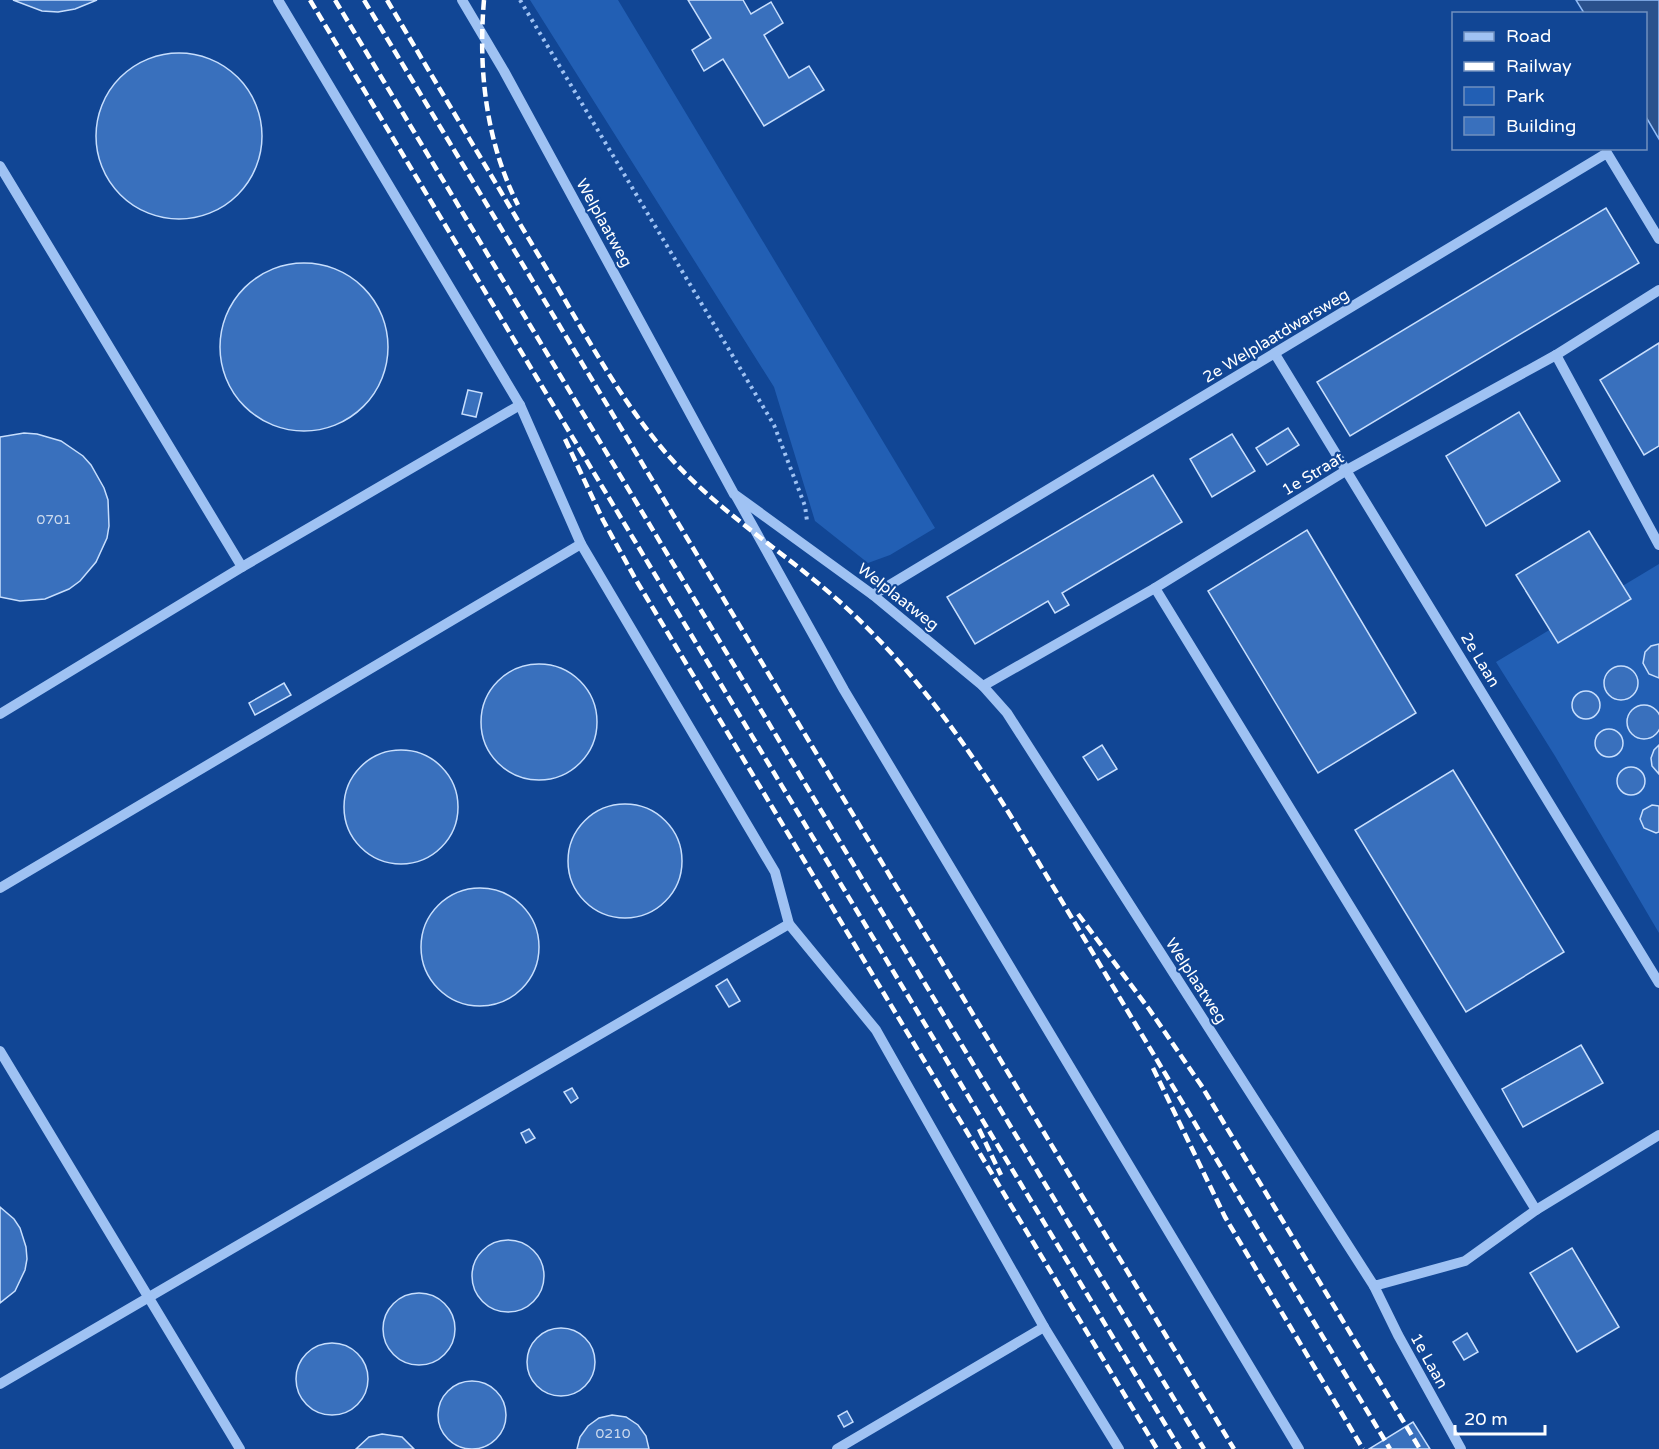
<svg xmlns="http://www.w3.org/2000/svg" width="1659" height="1449" font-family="'Varela Round',sans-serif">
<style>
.green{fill:#225fb4}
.water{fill:#2a518c;stroke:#91bcf7;stroke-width:1.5}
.building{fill:#3970bd;stroke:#c7defd;stroke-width:1.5}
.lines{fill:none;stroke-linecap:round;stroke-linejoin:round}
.path{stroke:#9fc2f3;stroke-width:4;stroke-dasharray:3 4.5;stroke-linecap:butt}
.minor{stroke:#9fc2f3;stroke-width:10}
.rail{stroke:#fff;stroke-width:4.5;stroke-dasharray:10 4.5;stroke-linecap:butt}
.labels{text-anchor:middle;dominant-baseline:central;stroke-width:4.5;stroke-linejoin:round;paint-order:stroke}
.number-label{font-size:14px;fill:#cedbee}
.street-label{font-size:16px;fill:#fff;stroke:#114695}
</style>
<rect width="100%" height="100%" fill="#114695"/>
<g class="green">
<path d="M 530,0 L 618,0 L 935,528 L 890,555 L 868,563 L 815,521 L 774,387 Z"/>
<path d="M 1659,564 L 1659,933 L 1555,756 L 1496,662 Z"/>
</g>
<path class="water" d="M 1576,0 L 1659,0 L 1659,139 L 1646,117 L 1646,14 L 1584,13 Z"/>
<g class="building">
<path d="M 13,0 L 97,0 L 75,9 L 58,12 L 42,11 Z"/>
<path d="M 688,0 L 743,0 L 751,14 L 771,2 L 783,23 L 764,35 L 789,78 L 809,66 L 824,90 L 764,126 L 723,59 L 704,71 L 692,50 L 711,38 Z"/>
<circle cx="179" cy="136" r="83"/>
<path d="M 1606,208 L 1639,263 L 1350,436 L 1317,382 Z"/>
<circle cx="304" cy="347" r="84"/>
<path d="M 1659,343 L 1659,446 L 1644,455 L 1600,380 Z"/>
<path d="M 468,390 L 482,393 L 476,417 L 462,414 Z"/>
<path d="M 1519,412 L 1560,481 L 1486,526 L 1446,456 Z"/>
<path d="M 1288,428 L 1299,445 L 1267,465 L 1256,448 Z"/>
<path d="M 24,433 L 37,434 L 61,441 L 83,456 L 91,465 L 104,488 L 108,500 L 109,526 L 107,538 L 96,562 L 80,581 L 69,589 L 45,599 L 20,601 L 0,597 L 0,437 Z"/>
<path d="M 1232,434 L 1255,471 L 1212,497 L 1190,459 Z"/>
<path d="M 1153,475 L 1182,522 L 1062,593 L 1069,605 L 1055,613 L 1048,601 L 975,644 L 947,597 Z"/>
<path d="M 1307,530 L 1416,713 L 1318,773 L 1208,591 Z"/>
<path d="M 1589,531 L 1631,599 L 1558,643 L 1516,575 Z"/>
<path d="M 1659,644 L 1659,678 L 1649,674 L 1643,663 L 1645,652 L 1651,646 Z"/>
<circle cx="539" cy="722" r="58"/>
<circle cx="1621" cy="683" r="17"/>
<path d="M 284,683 L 291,695 L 255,715 L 249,703 Z"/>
<circle cx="1586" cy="705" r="14"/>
<circle cx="1644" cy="722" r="17"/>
<circle cx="1609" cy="743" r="14"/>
<path d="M 1102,745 L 1117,769 L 1098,780 L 1083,757 Z"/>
<path d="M 1659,745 L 1659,774 L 1652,766 L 1651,758 L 1654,750 Z"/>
<circle cx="401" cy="807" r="57"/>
<circle cx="1631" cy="781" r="14"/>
<path d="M 1453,770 L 1564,952 L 1466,1012 L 1355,830 Z"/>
<circle cx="625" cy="861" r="57"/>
<path d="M 1652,805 L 1659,806 L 1659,832 L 1656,833 L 1644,828 L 1640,819 L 1643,810 Z"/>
<circle cx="480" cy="947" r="59"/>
<path d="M 727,979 L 740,1001 L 729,1007 L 716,986 Z"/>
<path d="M 1581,1045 L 1603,1083 L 1523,1127 L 1502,1089 Z"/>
<path d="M 572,1088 L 578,1098 L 571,1103 L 564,1092 Z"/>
<path d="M 529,1129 L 535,1138 L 526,1143 L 521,1133 Z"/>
<path d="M 0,1207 L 14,1219 L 20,1228 L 26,1247 L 27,1259 L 25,1270 L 15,1291 L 0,1303 Z"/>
<circle cx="508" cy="1276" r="36"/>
<path d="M 1572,1248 L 1619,1327 L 1577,1352 L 1530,1273 Z"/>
<circle cx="419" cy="1329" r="36"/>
<circle cx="561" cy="1362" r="34"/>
<path d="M 1467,1333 L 1478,1352 L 1464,1360 L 1453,1342 Z"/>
<circle cx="332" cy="1379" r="36"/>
<circle cx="472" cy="1415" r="34"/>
<path d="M 847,1411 L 853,1422 L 844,1427 L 838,1416 Z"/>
<path d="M 612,1415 L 626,1417 L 638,1425 L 646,1436 L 649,1449 L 577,1449 L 580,1437 L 588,1426 L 599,1418 Z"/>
<path d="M 1413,1422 L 1430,1449 L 1369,1449 Z"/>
<path d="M 382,1434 L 402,1437 L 414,1449 L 356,1449 L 369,1437 Z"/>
</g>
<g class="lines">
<path class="path" d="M 520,0 L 774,425 L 805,506 L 807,521"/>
<g class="minor">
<path d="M 278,0 L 520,405 L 581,544 L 775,872 L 789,924 L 876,1030 L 1044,1327 L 1119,1449"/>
<path d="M 462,0 L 504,71 L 734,494 L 873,595 L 983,686 L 1007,713 L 1374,1286 L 1465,1261 L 1536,1210 L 1659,1135"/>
<path d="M 0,166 L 242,567"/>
<path d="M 1275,354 L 1659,983"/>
<path d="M 1556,355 L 1659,545"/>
<path d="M 736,496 L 844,690 L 1299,1449"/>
<path d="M 1155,588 L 1536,1210"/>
<path d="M 873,595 L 1607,153 L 1659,239"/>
<path d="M 983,686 L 1155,588 L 1347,470 L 1556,355 L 1659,290"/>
<path d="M 0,714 L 242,567 L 520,405"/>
<path d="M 0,888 L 581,544"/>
<path d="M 0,1051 L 240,1449"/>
<path d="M 1374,1286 L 1398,1335 L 1461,1449"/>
<path d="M 0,1384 L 789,924"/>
<path d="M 837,1449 L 1044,1327"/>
</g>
<g class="rail">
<path d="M 310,0 L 1180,1449"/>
<path d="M 335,0 L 1204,1449"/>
<path d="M 364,0 L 1234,1449"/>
<path d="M 387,0 C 442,93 497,185 552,278 C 587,337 621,401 666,453 C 717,511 783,551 840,602 C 910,665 963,739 1012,818 L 1390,1449"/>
<path d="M 484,0 C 478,70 486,142 518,205"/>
<path d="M 565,439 L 603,520 L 636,580 L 1157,1449"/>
<path d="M 1078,914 L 1149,1009 L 1201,1085 L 1420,1449"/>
<path d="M 1153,1068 L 1225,1217 L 1363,1449"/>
<path d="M 979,1129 L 1001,1175"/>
</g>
</g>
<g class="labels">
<g class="number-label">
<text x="54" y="519">0701</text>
<text x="613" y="1433">0210</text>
</g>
<g class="street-label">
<text transform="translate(604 223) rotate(61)">Welplaatweg</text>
<text transform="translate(1276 336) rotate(-31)">2e Welplaatdwarsweg</text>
<text transform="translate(1313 474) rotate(-31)">1e Straat</text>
<text transform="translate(898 597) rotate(38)">Welplaatweg</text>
<text transform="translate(1480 660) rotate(59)">2e Laan</text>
<text transform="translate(1196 981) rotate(57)">Welplaatweg</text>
<text transform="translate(1429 1361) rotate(61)">1e Laan</text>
</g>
</g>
<rect x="1452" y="12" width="195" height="138" fill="#114695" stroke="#7090bf" stroke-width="1.5"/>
<rect x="1464" y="32" width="30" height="9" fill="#9fc2f3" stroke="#7090bf" stroke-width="1.5"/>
<text x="1506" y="42" font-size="18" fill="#ffffff">Road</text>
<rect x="1464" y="62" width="30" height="9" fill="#ffffff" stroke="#7090bf" stroke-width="1.5"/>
<text x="1506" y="72" font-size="18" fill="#ffffff">Railway</text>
<rect x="1464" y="87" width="30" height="18" fill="#225fb4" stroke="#7090bf" stroke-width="1.5"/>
<text x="1506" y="102" font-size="18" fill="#ffffff">Park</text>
<rect x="1464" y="117" width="30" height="18" fill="#3970bd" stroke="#7090bf" stroke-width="1.5"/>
<text x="1506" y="132" font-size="18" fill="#ffffff">Building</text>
<path d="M1455 1425v9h90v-9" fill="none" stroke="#ffffff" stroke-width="3"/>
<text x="1464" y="1425" font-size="18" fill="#ffffff" stroke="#114695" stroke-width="4.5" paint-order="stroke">20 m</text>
</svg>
